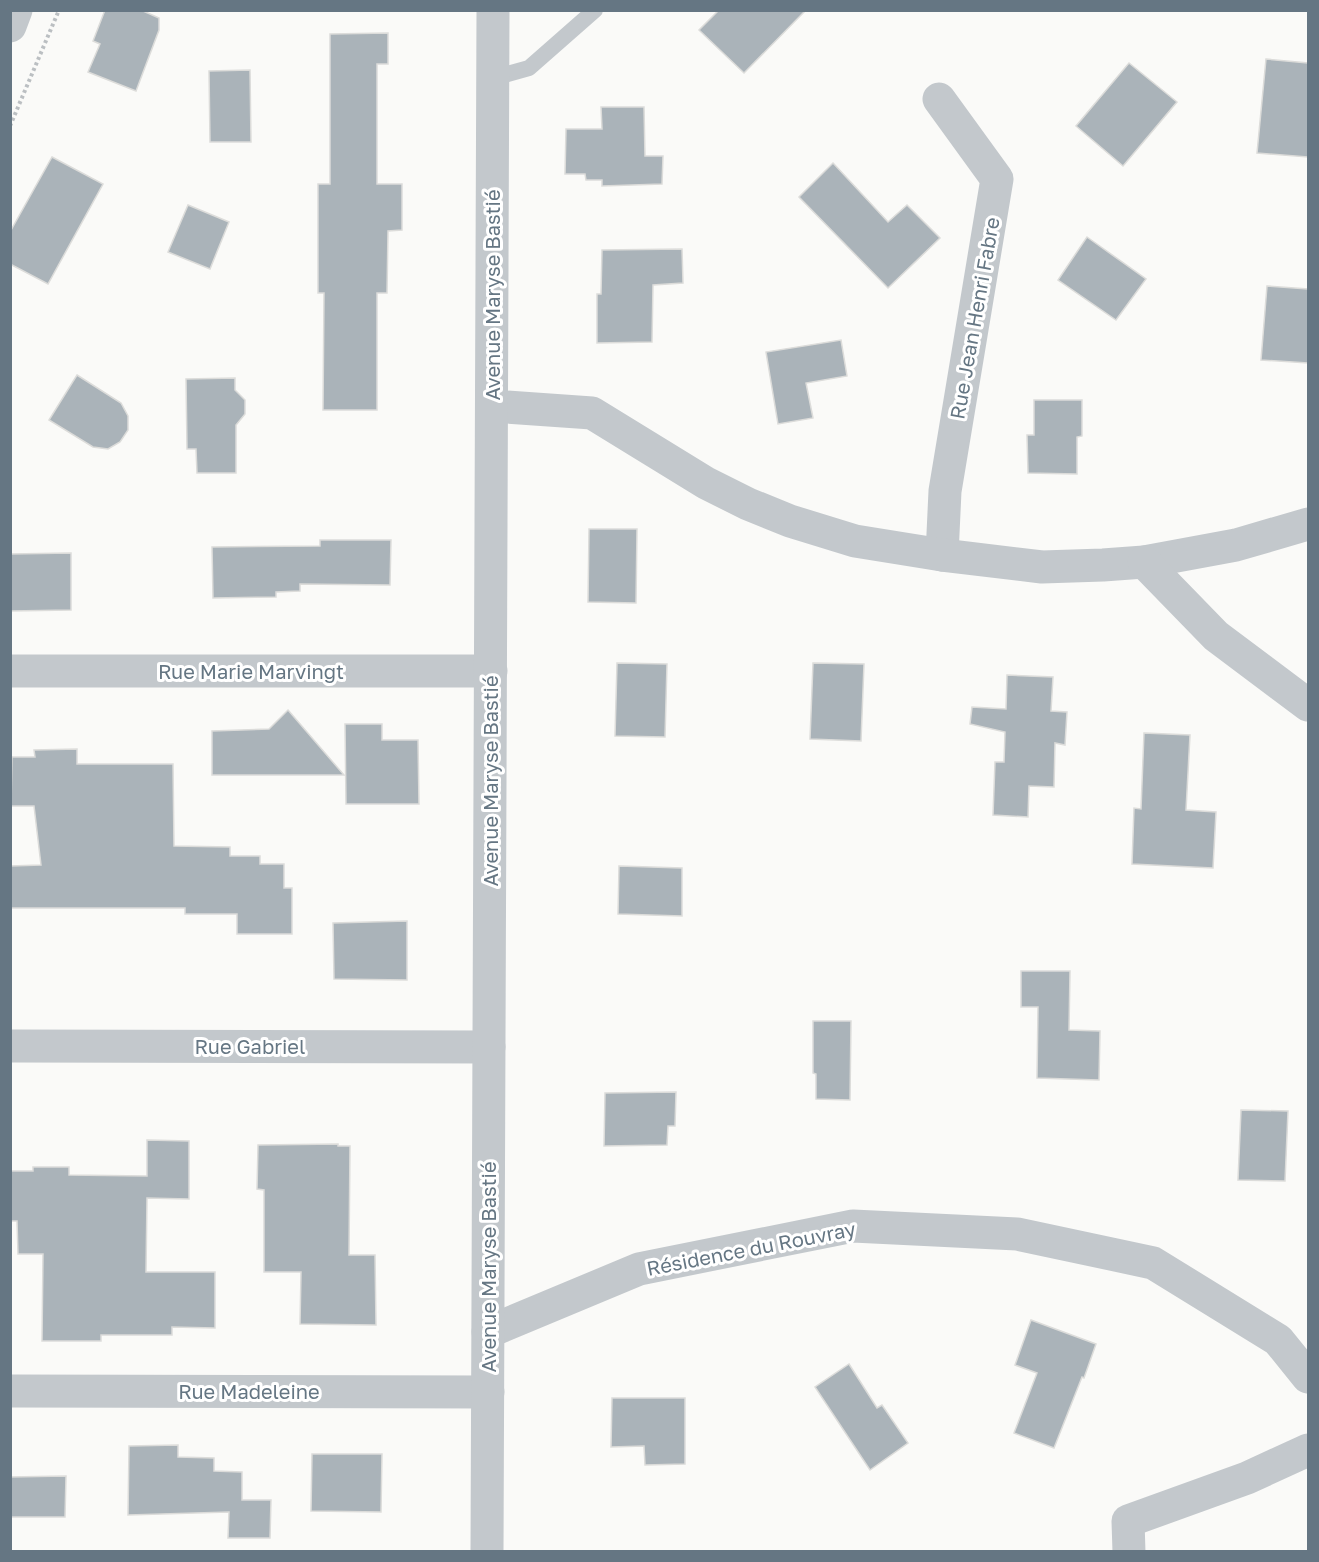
<svg xmlns="http://www.w3.org/2000/svg" width="1319" height="1562" font-family="'Golos Text',sans-serif">
<style>
.building{fill:#aab3b9;stroke:#dcdcda;stroke-width:1.5}
.lines{fill:none;stroke-linecap:round;stroke-linejoin:round}
.path{stroke:#bbbfc2;stroke-width:4;stroke-dasharray:3 3;stroke-linecap:butt}
.service{stroke:#c3c8cc;stroke-width:16}
.minor{stroke:#c3c8cc;stroke-width:33}
.tertiary{stroke:#c3c8cc;stroke-width:33}
.labels{text-anchor:middle;dominant-baseline:central;stroke-width:6;stroke-linejoin:round;paint-order:stroke}
.street-label{font-size:20px;fill:#657683;stroke:#fff}
</style>
<rect width="100%" height="100%" fill="#fafaf8"/>
<g class="building">
<path d="M 105,10 L 141,10 L 159,18 L 159,30 L 136,91 L 88,72 L 100,44 L 93,41 Z"/>
<path d="M 719,10 L 806,10 L 744,73 L 699,30 Z"/>
<path d="M 388,33 L 388,64 L 377,64 L 377,184 L 402,184 L 402,230 L 388,231 L 387,293 L 377,293 L 377,410 L 323,410 L 324,293 L 318,293 L 318,184 L 330,184 L 330,34 Z"/>
<path d="M 1266,59 L 1308,63 L 1308,157 L 1257,153 Z"/>
<path d="M 1129,63 L 1177,102 L 1123,166 L 1076,126 Z"/>
<path d="M 250,70 L 251,142 L 210,142 L 209,71 Z"/>
<path d="M 601,107 L 644,107 L 645,156 L 663,156 L 662,184 L 602,186 L 602,180 L 586,180 L 585,174 L 565,174 L 566,129 L 602,129 Z"/>
<path d="M 52,157 L 103,184 L 48,284 L 10,264 L 10,232 Z"/>
<path d="M 833,163 L 888,222 L 907,205 L 940,238 L 888,288 L 799,197 Z"/>
<path d="M 188,205 L 229,222 L 210,269 L 168,252 Z"/>
<path d="M 1087,237 L 1146,279 L 1116,320 L 1058,280 Z"/>
<path d="M 682,249 L 683,283 L 653,285 L 652,342 L 597,343 L 597,294 L 601,294 L 602,250 Z"/>
<path d="M 1267,286 L 1308,289 L 1308,363 L 1261,360 Z"/>
<path d="M 841,340 L 847,376 L 806,383 L 813,418 L 778,424 L 766,352 Z"/>
<path d="M 77,375 L 121,403 L 128,416 L 128,430 L 120,442 L 108,449 L 93,447 L 49,420 Z"/>
<path d="M 235,378 L 235,390 L 245,400 L 245,414 L 236,425 L 236,473 L 197,473 L 196,449 L 187,449 L 186,379 Z"/>
<path d="M 1034,400 L 1082,400 L 1082,436 L 1077,437 L 1077,474 L 1028,473 L 1027,435 L 1034,435 Z"/>
<path d="M 589,529 L 637,529 L 636,603 L 588,602 Z"/>
<path d="M 320,540 L 391,540 L 390,585 L 300,584 L 300,591 L 276,592 L 276,597 L 213,598 L 212,547 L 320,546 Z"/>
<path d="M 71,553 L 71,610 L 10,611 L 10,554 Z"/>
<path d="M 617,663 L 667,664 L 665,737 L 615,736 Z"/>
<path d="M 813,663 L 864,664 L 861,741 L 810,739 Z"/>
<path d="M 1007,675 L 1053,677 L 1051,711 L 1067,712 L 1065,745 L 1055,743 L 1054,787 L 1029,786 L 1028,817 L 993,815 L 995,762 L 1004,762 L 1005,732 L 970,724 L 972,707 L 1006,709 Z"/>
<path d="M 288,710 L 344,775 L 212,775 L 212,731 L 269,729 Z"/>
<path d="M 345,724 L 382,724 L 382,740 L 418,740 L 419,804 L 346,804 Z"/>
<path d="M 1144,733 L 1190,735 L 1186,810 L 1216,812 L 1213,868 L 1132,864 L 1134,808 L 1141,809 Z"/>
<path d="M 77,749 L 77,764 L 173,764 L 174,846 L 230,847 L 230,856 L 260,856 L 260,864 L 284,864 L 284,888 L 292,888 L 292,934 L 237,934 L 237,914 L 185,914 L 185,908 L 10,908 L 10,866 L 41,865 L 34,806 L 11,806 L 12,757 L 35,757 L 34,750 Z"/>
<path d="M 619,866 L 682,868 L 682,916 L 618,914 Z"/>
<path d="M 407,921 L 407,980 L 334,979 L 333,923 Z"/>
<path d="M 1021,971 L 1070,971 L 1069,1030 L 1100,1031 L 1099,1080 L 1037,1078 L 1038,1007 L 1021,1007 Z"/>
<path d="M 813,1021 L 851,1021 L 850,1100 L 816,1099 L 816,1074 L 813,1073 Z"/>
<path d="M 676,1092 L 675,1126 L 668,1126 L 667,1145 L 604,1146 L 605,1093 Z"/>
<path d="M 1241,1110 L 1288,1111 L 1285,1181 L 1238,1180 Z"/>
<path d="M 147,1140 L 189,1141 L 189,1199 L 147,1198 L 146,1272 L 215,1272 L 215,1328 L 172,1327 L 172,1335 L 101,1335 L 101,1341 L 42,1341 L 43,1254 L 18,1254 L 17,1221 L 10,1221 L 10,1171 L 33,1171 L 33,1167 L 69,1167 L 69,1175 L 147,1176 Z"/>
<path d="M 338,1144 L 338,1146 L 350,1146 L 349,1255 L 375,1255 L 376,1325 L 300,1324 L 301,1272 L 264,1272 L 264,1190 L 257,1189 L 258,1145 Z"/>
<path d="M 1031,1320 L 1096,1344 L 1084,1378 L 1082,1377 L 1054,1448 L 1014,1433 L 1037,1373 L 1015,1365 Z"/>
<path d="M 849,1364 L 877,1408 L 882,1405 L 908,1443 L 870,1470 L 815,1387 Z"/>
<path d="M 612,1398 L 685,1398 L 685,1464 L 645,1465 L 644,1446 L 611,1447 Z"/>
<path d="M 178,1445 L 178,1457 L 214,1458 L 214,1471 L 242,1472 L 242,1500 L 271,1500 L 270,1538 L 228,1538 L 229,1512 L 128,1515 L 129,1446 Z"/>
<path d="M 312,1454 L 382,1454 L 381,1512 L 311,1511 Z"/>
<path d="M 66,1476 L 65,1517 L 10,1517 L 10,1477 Z"/>
</g>
<g class="lines">
<path class="path" d="M 10,126 L 59,10"/>
<path class="service" d="M 493,78 L 529,68 L 595,10"/>
<g class="minor">
<path d="M 939,99 L 997,179 L 945,491 L 942,555"/>
<path d="M 492,406 L 592,413 L 706,483 L 748,504 L 790,521 L 855,541 L 942,555 L 1042,567 L 1103,565 L 1144,562 L 1236,545 L 1308,524"/>
<path d="M 1144,562 L 1216,636 L 1308,705"/>
<path d="M 10,671 L 491,671"/>
<path d="M 10,1046 L 489,1047"/>
<path d="M 488,1332 L 639,1269 L 853,1226 L 1017,1234 L 1153,1263 L 1278,1340 L 1308,1377"/>
<path d="M 10,1391 L 488,1392"/>
<path d="M 487,1552 L 493,10"/>
<path d="M 1129,1552 L 1128,1521 L 1247,1478 L 1308,1450"/>
</g>
<path class="tertiary" d="M 10,26 L 16,10"/>
</g>
<g class="labels">
<g class="street-label">
<text transform="translate(492 295) rotate(-90)">Avenue Maryse Bastié</text>
<text transform="translate(974 318) rotate(-80)">Rue Jean Henri Fabre</text>
<text x="251" y="671">Rue Marie Marvingt</text>
<text transform="translate(490 781) rotate(-90)">Avenue Maryse Bastié</text>
<text x="250" y="1046">Rue Gabriel</text>
<text transform="translate(751 1248) rotate(-11)">Résidence du Rouvray</text>
<text transform="translate(488 1267) rotate(-90)">Avenue Maryse Bastié</text>
<text x="249" y="1391">Rue Madeleine</text>
</g>
</g>
<rect width="1319" height="1562" fill="none" stroke="#657683" stroke-width="24"/>
</svg>
